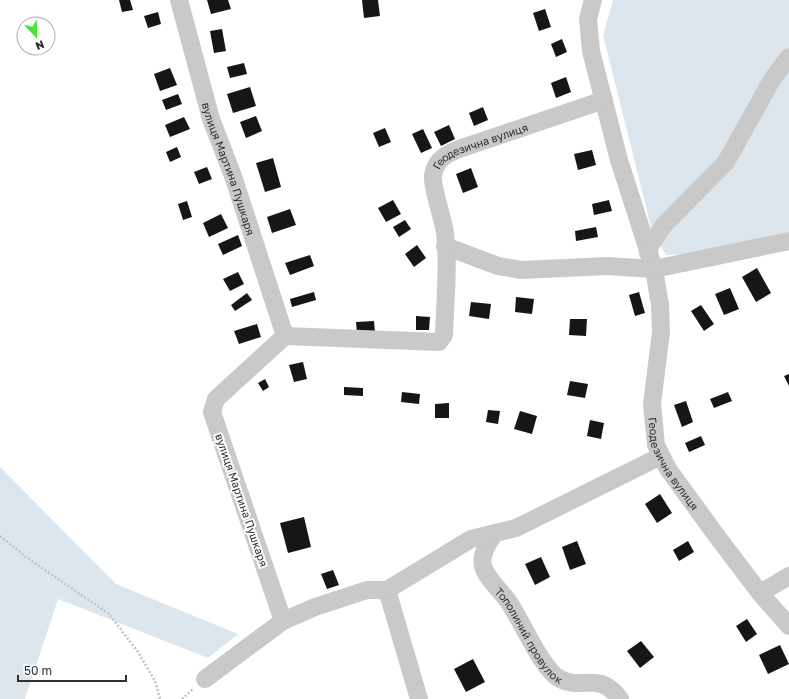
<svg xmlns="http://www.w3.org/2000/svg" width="789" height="699" font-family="'Golos Text',sans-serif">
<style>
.green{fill:#dde6ed}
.building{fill:#161616}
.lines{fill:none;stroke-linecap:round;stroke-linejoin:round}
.path{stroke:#c3c3c3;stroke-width:2.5;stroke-dasharray:2 2;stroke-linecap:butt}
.minor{stroke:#c9c9c9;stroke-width:18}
.labels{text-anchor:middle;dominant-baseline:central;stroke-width:4;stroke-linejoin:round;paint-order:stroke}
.street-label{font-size:11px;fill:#2f2f2f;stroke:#fff}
</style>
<rect width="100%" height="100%" fill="#fff"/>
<g class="green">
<path d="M 613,0 L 789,0 L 789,235 L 693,254 L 666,255 L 652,231 L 603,35 Z"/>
<path d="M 0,467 L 116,584 L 238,634 L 208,658 L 58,599 L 25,699 L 0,699 Z"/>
</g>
<g class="building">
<path d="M 119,0 L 130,0 L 133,10 L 122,12 Z"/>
<path d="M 207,0 L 228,0 L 231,9 L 211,14 Z"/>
<path d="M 362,0 L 378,0 L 380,16 L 364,18 Z"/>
<path d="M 545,9 L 551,27 L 539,31 L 533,13 Z"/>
<path d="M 158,12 L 161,24 L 148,28 L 144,16 Z"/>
<path d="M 222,29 L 226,51 L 214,53 L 210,31 Z"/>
<path d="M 562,39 L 567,52 L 556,57 L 551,44 Z"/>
<path d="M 244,63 L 247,74 L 230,78 L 227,67 Z"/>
<path d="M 170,68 L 177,85 L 160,91 L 154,74 Z"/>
<path d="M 566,77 L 571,92 L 556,98 L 551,83 Z"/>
<path d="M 250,87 L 256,106 L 233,113 L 227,94 Z"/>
<path d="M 178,94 L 182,104 L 166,110 L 162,100 Z"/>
<path d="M 483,107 L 488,120 L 474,126 L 469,113 Z"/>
<path d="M 256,116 L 262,131 L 246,138 L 240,122 Z"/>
<path d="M 184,117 L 190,129 L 170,137 L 165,125 Z"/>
<path d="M 449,125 L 455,139 L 441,146 L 434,132 Z"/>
<path d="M 385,128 L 391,142 L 379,147 L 373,133 Z"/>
<path d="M 423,129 L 432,148 L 421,153 L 412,134 Z"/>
<path d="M 177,147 L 181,157 L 170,162 L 166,152 Z"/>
<path d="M 592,150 L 596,165 L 578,170 L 574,154 Z"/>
<path d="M 273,158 L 281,187 L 265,192 L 256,163 Z"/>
<path d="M 207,167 L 212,179 L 199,184 L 194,172 Z"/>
<path d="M 471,168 L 478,187 L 463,193 L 456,174 Z"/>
<path d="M 393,200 L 401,214 L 386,222 L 378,208 Z"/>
<path d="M 609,200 L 612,211 L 594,215 L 592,204 Z"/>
<path d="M 187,201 L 192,217 L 183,220 L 178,204 Z"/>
<path d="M 290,209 L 296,225 L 272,233 L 267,217 Z"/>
<path d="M 221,214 L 228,228 L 209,237 L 203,223 Z"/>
<path d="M 405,220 L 411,229 L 399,237 L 393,227 Z"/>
<path d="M 596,227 L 598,237 L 576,241 L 575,231 Z"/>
<path d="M 238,235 L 242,246 L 223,255 L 218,244 Z"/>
<path d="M 417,245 L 426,258 L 414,267 L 405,254 Z"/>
<path d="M 310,255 L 314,266 L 290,275 L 285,263 Z"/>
<path d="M 757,268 L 771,293 L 756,302 L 742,277 Z"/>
<path d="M 238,272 L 244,284 L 230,291 L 223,279 Z"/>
<path d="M 730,288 L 739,309 L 724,315 L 715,294 Z"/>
<path d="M 314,292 L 316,300 L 292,307 L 290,299 Z"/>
<path d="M 639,292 L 645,313 L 635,316 L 629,295 Z"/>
<path d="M 247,293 L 252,300 L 235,311 L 231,305 Z"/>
<path d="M 516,297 L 534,299 L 532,314 L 515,312 Z"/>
<path d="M 471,302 L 491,304 L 489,319 L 469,316 Z"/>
<path d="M 701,305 L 714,324 L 704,331 L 691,311 Z"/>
<path d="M 416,316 L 430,317 L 429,330 L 416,330 Z"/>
<path d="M 570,319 L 587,319 L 586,336 L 569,335 Z"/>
<path d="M 374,321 L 375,333 L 357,334 L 356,322 Z"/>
<path d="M 257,324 L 261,337 L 239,344 L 234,331 Z"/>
<path d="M 303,362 L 307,379 L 294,382 L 289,365 Z"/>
<path d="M 789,374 L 789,386 L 784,376 Z"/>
<path d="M 265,379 L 269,387 L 263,391 L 258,383 Z"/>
<path d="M 570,381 L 588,384 L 585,398 L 567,395 Z"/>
<path d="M 344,387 L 363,388 L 363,396 L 344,395 Z"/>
<path d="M 402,392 L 420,394 L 419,404 L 401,402 Z"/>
<path d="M 728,392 L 732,401 L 714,408 L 710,399 Z"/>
<path d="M 686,401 L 693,422 L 682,427 L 674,405 Z"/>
<path d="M 449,403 L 449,418 L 435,418 L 435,404 Z"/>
<path d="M 488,410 L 500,411 L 498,424 L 486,422 Z"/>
<path d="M 520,411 L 537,416 L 532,434 L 514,429 Z"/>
<path d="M 590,420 L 604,423 L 601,439 L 587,436 Z"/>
<path d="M 701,436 L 705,445 L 689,452 L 685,443 Z"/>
<path d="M 660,494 L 672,513 L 657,523 L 645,504 Z"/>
<path d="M 304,517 L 311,547 L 288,553 L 280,523 Z"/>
<path d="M 577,541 L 586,564 L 570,570 L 562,547 Z"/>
<path d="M 688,541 L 694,552 L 679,561 L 673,550 Z"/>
<path d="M 541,557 L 550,577 L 535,585 L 525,564 Z"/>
<path d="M 333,570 L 339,585 L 327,589 L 321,574 Z"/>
<path d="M 747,619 L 757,634 L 746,642 L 736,626 Z"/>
<path d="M 641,641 L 654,657 L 640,668 L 627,651 Z"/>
<path d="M 780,645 L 789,664 L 768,674 L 759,655 Z"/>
<path d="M 473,659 L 485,682 L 466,692 L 454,669 Z"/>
</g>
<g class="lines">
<g class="path">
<path d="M 0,536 L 26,557 L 109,614 L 138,652 L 155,681 L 160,699"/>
<path d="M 182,699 L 193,689"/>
</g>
<g class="minor">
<path id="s1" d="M 179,0 L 211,119 L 233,176 L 285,336"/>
<path id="s2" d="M 593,0 L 588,19 L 591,51 L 619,160 L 654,269 L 660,305 L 661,332 L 652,404 L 656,445 L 668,469 L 716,535 L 760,593 L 789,626"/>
<path d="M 445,246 L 498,266 L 522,270 L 607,266 L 654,269 L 789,241"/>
<path d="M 648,253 L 651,244 L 664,225 L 726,162 L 773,78 L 789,57"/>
<path id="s3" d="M 495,533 C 489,542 480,554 483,566 C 486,578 501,591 508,601 C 521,619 542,670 560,679 C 582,691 599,670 620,699"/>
<path d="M 387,590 L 419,699"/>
<path d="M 760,593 L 789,576"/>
<path id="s4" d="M 283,621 L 212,412 L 216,399 L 285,336 L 439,342 L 444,335 C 445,302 449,265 445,233 C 443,218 432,189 433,176 C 435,159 448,153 462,148 L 604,100"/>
<path d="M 205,679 L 283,621 L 315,607 L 367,590 L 387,590 L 471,539 L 516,528 L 661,456"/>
</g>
</g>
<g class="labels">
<g class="street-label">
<text stroke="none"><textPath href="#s4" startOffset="711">Геодезична вулиця</textPath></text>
<text stroke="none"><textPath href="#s1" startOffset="176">вулиця Мартина Пушкаря</textPath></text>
<text stroke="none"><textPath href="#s2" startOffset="480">Геодезична вулиця</textPath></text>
<text transform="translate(242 500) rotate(71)">вулиця Мартина Пушкаря</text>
<text stroke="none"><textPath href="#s3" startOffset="120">Тополиний провулок</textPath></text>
</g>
</g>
<g transform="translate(36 36) rotate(158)"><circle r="19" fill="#ffffff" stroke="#acacac"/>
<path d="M0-3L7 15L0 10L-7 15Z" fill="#42e731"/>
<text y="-6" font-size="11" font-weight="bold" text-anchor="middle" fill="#2f2f2f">N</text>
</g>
<path d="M18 675v6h108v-6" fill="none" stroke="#2f2f2f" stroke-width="2"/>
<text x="24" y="675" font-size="12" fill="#2f2f2f" stroke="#ffffff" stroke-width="3" paint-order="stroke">50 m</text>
</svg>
